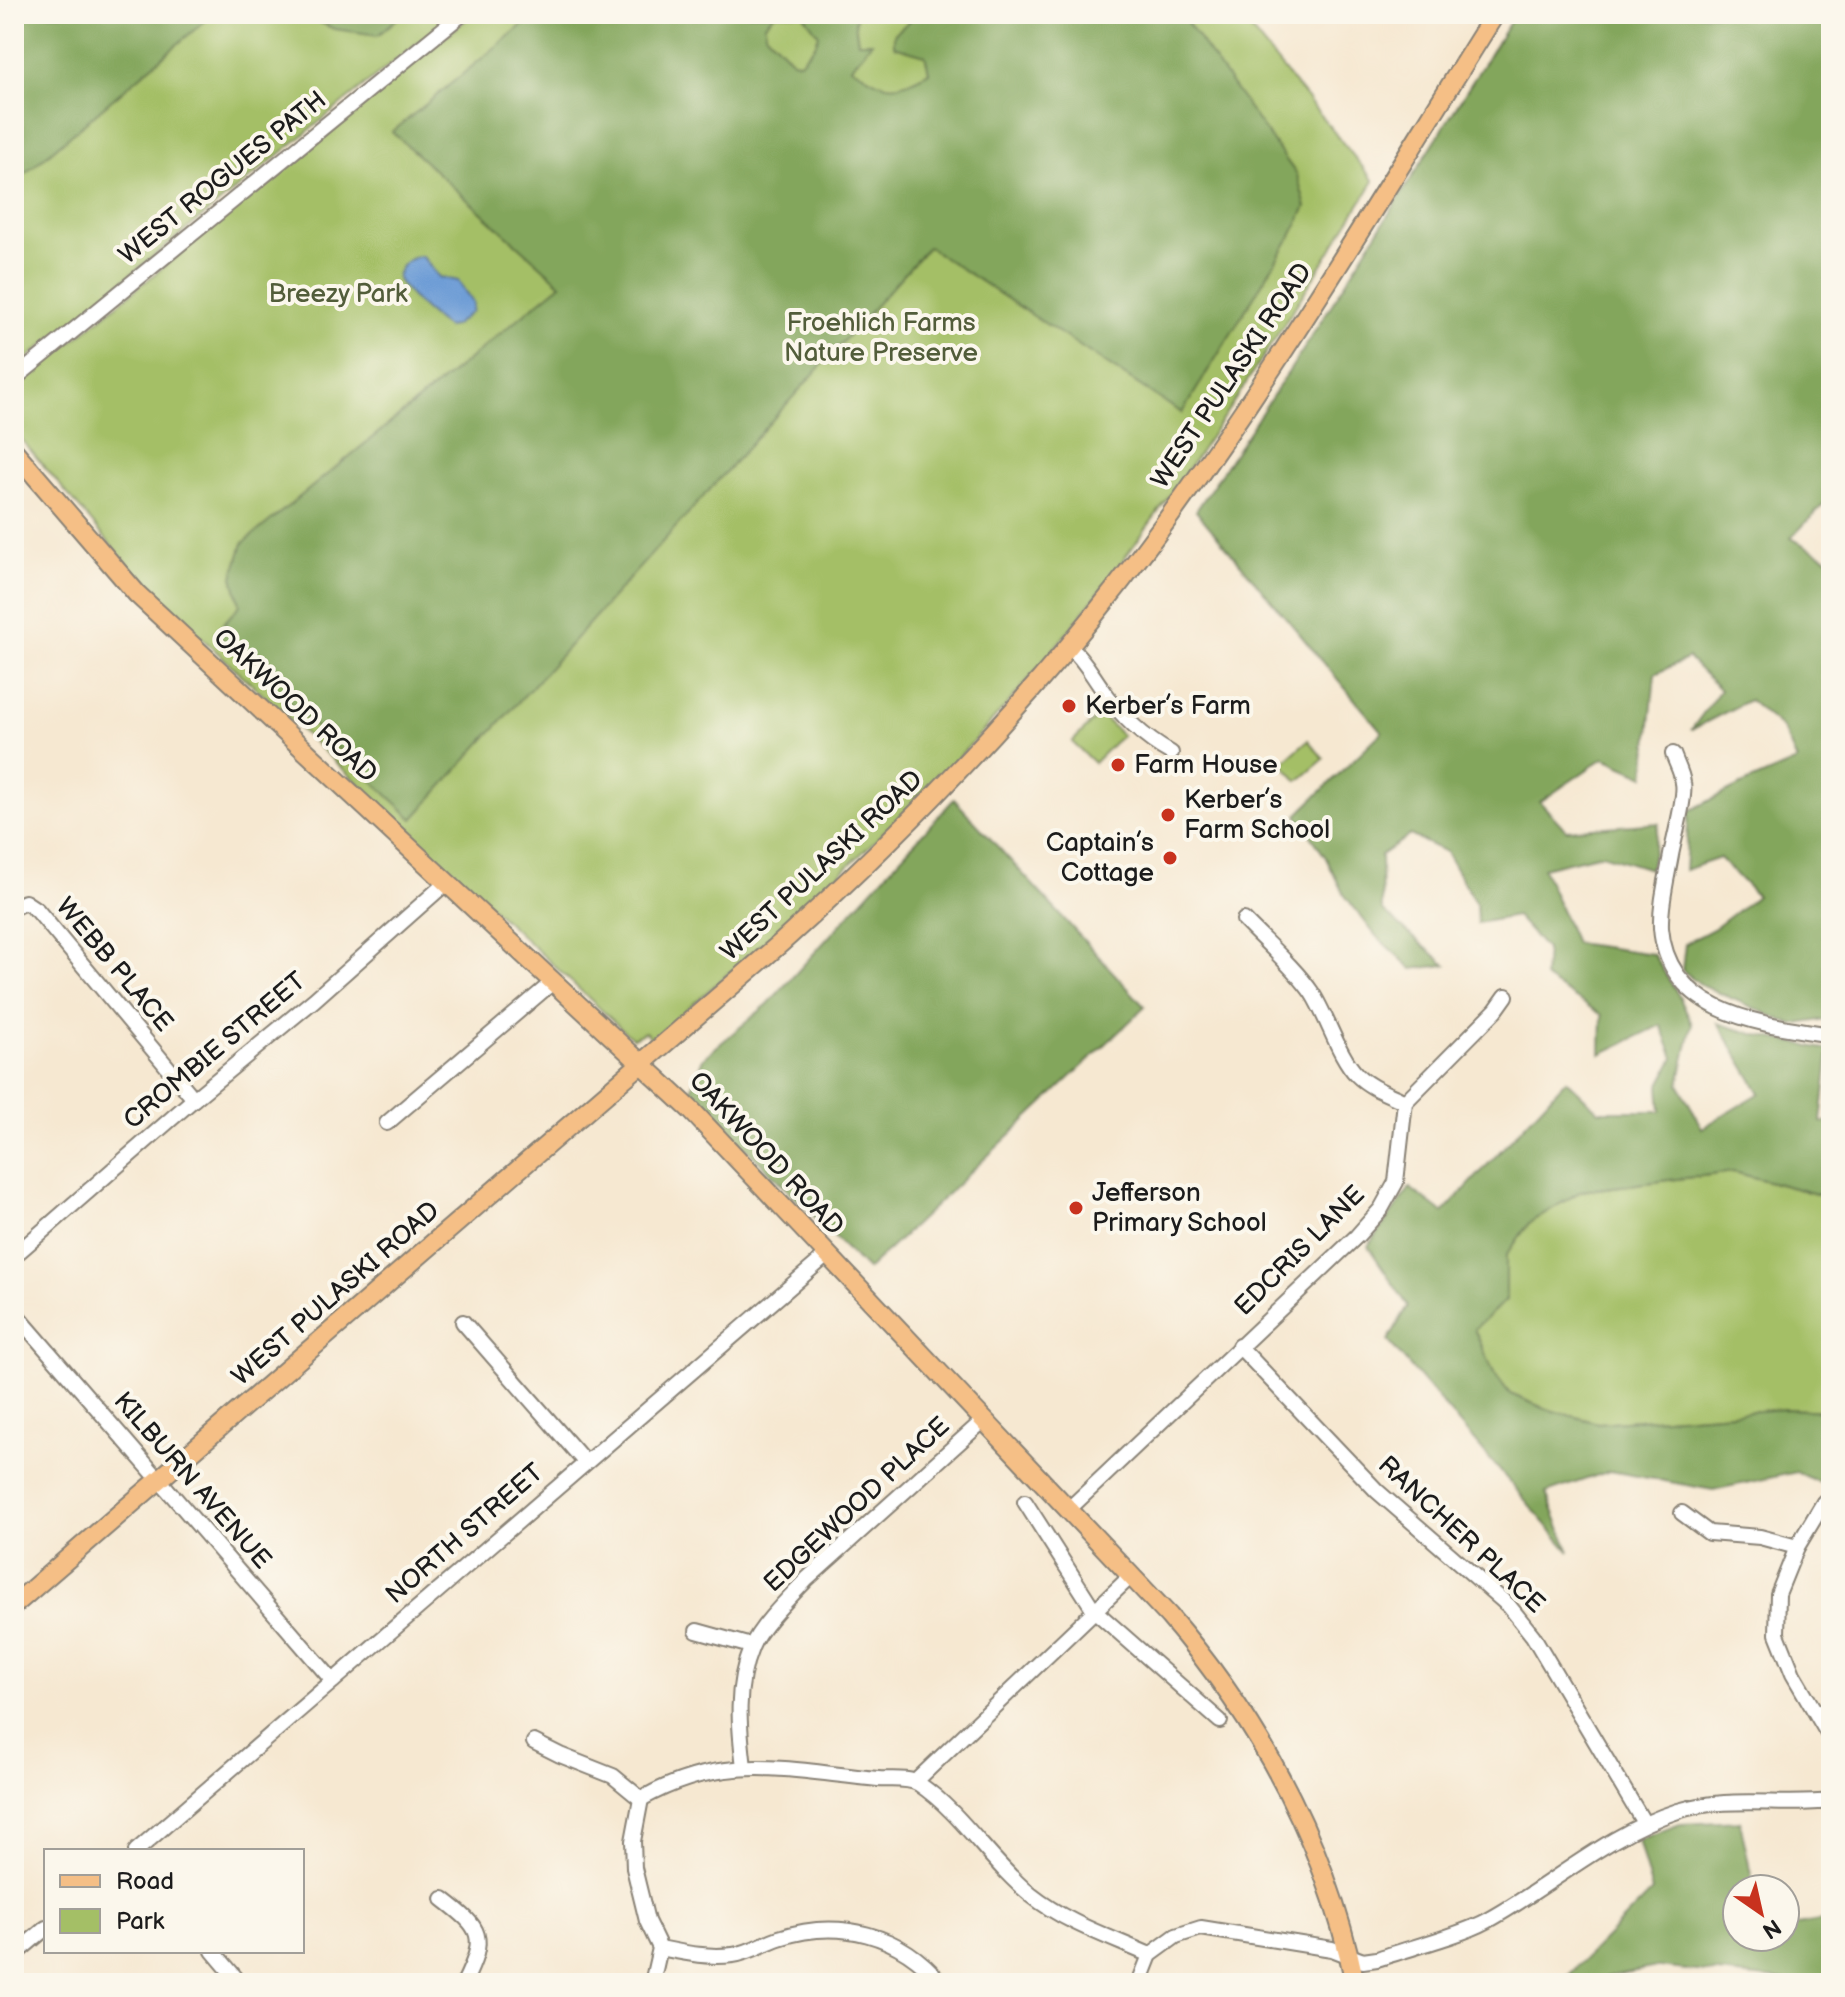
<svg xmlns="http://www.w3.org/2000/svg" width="1845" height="1997" font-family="'Balsamiq Sans',sans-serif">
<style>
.green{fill:#a4bf66;stroke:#606e41;stroke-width:2}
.forest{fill:#83a65b;stroke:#50613c;stroke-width:2}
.water{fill:#6d9cd6;stroke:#445c79;stroke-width:2}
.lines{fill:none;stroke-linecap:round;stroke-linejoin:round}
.minor-casing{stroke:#898276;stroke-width:18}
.major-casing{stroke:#898276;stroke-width:22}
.minor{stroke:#fff;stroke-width:14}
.major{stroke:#f5bf86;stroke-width:18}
.poi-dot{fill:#c8321e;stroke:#fbf7ec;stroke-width:3}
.labels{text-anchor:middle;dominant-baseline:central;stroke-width:8;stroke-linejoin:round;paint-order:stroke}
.street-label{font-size:26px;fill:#1c1c1c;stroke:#fbf7ec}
.park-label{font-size:26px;fill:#525d3a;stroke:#fbf7ec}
.poi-label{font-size:26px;fill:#1c1c1c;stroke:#fbf7ec;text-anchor:start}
</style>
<rect width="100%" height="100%" fill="#fbf7ec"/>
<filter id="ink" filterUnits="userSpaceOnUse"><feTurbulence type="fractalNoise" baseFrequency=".0125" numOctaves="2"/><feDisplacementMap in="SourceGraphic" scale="16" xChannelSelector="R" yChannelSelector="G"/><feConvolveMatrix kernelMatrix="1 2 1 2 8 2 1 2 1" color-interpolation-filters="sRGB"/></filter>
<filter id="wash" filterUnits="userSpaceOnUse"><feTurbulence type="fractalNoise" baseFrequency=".006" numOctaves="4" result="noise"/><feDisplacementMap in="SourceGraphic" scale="32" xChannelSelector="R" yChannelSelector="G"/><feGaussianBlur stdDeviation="1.8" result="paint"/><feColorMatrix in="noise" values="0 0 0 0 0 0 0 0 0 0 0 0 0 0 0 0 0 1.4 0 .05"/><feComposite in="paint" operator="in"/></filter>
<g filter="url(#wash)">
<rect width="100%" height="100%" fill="#f6e8d1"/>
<g class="green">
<path d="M 14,14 L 453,14 L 14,369 Z"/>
<path d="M 473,14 L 1238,14 L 1374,181 C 1260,364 1146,547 1003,709 C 897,828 777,932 656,1036 L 651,1038 L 645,1032 L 633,1038 L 624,1031 L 145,585 L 14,431 L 14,389 Z"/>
<path d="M 1100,714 L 1122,735 L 1094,763 L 1072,742 Z"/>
<path d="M 1308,740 L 1324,759 L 1298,781 L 1282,763 Z"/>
<path d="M 1734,1172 L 1831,1198 L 1831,1411 L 1785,1409 L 1598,1423 L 1546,1409 L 1510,1394 L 1494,1373 L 1474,1329 L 1506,1300 L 1506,1256 L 1529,1223 L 1581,1191 Z"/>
</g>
<g class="forest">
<path d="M 14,14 L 213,14 L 14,183 Z"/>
<path d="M 302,14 L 403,14 L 378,35 L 334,29 Z"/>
<path d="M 536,14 L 775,14 L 765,24 L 765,33 L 793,61 L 800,62 L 815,45 L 819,35 L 803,14 L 857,14 L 855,22 L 858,42 L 872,42 L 851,67 C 887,88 890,93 929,72 L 925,55 L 894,46 L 894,34 L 918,14 L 1181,14 L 1297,175 L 1306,207 L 1290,238 L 1182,413 L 928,247 L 413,819 L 215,633 L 240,605 L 233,577 L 243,543 L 561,284 L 392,132 Z"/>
<path d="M 1515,14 L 1831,14 L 1831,502 L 1825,503 L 1791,538 L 1831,560 L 1831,1018 L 1793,1025 L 1703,986 L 1682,970 L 1685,944 L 1715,928 L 1757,896 L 1720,858 L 1685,870 L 1689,811 L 1739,786 L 1797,761 L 1783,729 L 1749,700 L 1691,730 L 1720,690 L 1688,658 L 1655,674 L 1645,776 L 1604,758 L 1540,802 L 1566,830 L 1659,823 L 1650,869 L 1602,854 L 1543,868 L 1575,943 L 1653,954 L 1679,996 L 1692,1024 L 1679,1084 L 1702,1128 L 1760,1093 L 1718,1023 L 1753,1034 L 1829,1050 L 1821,1122 L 1831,1123 L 1831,1198 L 1734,1172 L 1581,1191 L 1529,1223 L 1506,1256 L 1506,1300 L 1474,1329 L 1494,1373 L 1510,1394 L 1546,1409 L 1598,1423 L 1785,1409 L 1831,1411 L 1831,1488 L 1797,1472 L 1713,1490 L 1610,1471 L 1546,1493 L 1570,1552 L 1388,1341 L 1408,1306 L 1368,1246 L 1410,1188 L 1443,1213 L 1566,1080 L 1599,1111 L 1661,1111 L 1659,1086 L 1674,1058 L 1661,1025 L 1601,1054 L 1602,1015 L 1544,978 L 1546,949 L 1516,916 L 1477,923 L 1476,904 L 1446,852 L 1410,835 L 1381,855 L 1382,910 L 1446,965 L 1412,969 L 1376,936 L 1343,893 L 1326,858 L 1297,815 L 1382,732 L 1196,511 L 1303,350 Z"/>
<path d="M 954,799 L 1145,1007 L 867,1270 L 690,1092 L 703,1058 L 768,1004 Z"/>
<path d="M 1740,1821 L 1754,1889 L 1737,1889 L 1737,1937 L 1785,1937 L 1785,1927 L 1831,1919 L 1831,1983 L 1793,1983 L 1777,1979 L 1657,1967 L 1575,1983 L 1561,1983 L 1652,1891 L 1638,1840 L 1680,1824 Z"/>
</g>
<path class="water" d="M 422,256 L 439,277 L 458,281 L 473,303 L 472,311 L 454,326 L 447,327 C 428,314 410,298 397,278 C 399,265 409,257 422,256 Z"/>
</g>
<g filter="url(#ink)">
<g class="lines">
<defs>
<g id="minor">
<path d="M 14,379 L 462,14"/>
<path d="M 1069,646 C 1084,659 1092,675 1103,690 C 1121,716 1144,738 1171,753"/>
<path d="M 1673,754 C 1676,763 1682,773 1683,783 C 1686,796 1674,839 1671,855 C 1667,878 1660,904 1661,928 C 1668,1015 1763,1024 1831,1035"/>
<path d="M 14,907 L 25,902 L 37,910 L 194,1099"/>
<path d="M 1244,920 C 1265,942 1295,968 1312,993 C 1327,1016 1339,1057 1357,1075 C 1370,1088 1389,1094 1405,1102"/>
<path d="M 387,1123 L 554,981"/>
<path d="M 14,1256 L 194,1099 L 314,1000 L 447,882"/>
<path d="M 14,1312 L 333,1681"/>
<path d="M 463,1322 L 585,1462"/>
<path d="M 1239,1346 L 1377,1491 L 1509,1606 L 1533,1636 L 1644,1823"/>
<path d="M 1025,1502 L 1094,1610 L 1220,1721"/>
<path d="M 1824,1502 L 1797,1547 L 1778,1594 L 1777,1634 L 1793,1674 L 1831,1739"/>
<path d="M 1069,1509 L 1357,1236 L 1381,1209 L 1396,1182 L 1405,1102 L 1496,1010 L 1506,996"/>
<path d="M 1682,1513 L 1709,1533 L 1760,1537 L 1797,1547"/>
<path d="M 697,1631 L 751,1646"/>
<path d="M 534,1742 L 560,1755 L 613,1776 L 641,1799"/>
<path d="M 744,1767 C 739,1726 735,1687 751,1648 C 759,1627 791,1596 807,1579 L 985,1419"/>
<path d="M 916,1781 L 1131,1576"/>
<path d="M 641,1799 C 725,1751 789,1771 878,1779 C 890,1780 909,1777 919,1784 C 963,1814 990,1862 1031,1895 C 1066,1923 1110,1937 1150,1955"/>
<path d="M 641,1799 L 633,1841 L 634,1868 L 647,1921 L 660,1948 L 652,1983"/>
<path d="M 136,1851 L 827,1255"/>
<path d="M 443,1899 C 482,1929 487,1936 464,1983"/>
<path d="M 660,1948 C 685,1953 707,1958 733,1955 C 750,1953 764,1943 779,1938 C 839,1918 901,1934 941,1983"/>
<path d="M 213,1951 L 240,1983"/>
<path d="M 14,1955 L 46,1928"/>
<path d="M 1139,1983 L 1150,1955 L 1176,1936 L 1201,1928 L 1332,1949 L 1363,1961 L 1377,1959 C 1409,1948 1459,1936 1487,1921 C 1551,1886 1608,1833 1678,1811 C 1728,1795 1781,1807 1831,1801"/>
</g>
<g id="major">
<path d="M 14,451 L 137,594 L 692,1111 L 1169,1616 C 1261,1723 1326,1844 1355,1983"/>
<path d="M 14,1605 L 782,942 C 904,832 1017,715 1118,585 C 1258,405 1374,206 1495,14"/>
</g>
</defs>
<use href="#minor" class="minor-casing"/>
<use href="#major" class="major-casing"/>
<use href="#minor" class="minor"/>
<use href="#major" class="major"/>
</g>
</g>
<g class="poi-dot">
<circle cx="1069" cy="706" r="8"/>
<circle cx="1118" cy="765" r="8"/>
<circle cx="1168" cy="815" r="8"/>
<circle cx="1170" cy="858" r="8"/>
<circle cx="1076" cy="1208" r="8"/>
</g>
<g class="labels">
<g class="street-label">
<text transform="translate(223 178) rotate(-39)">WEST ROGUES PATH</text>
<text transform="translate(1232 376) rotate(-56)">WEST PULASKI ROAD</text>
<text transform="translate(295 706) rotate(43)">OAKWOOD ROAD</text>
<text transform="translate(822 866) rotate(-43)">WEST PULASKI ROAD</text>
<text transform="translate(114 965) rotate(50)">WEBB PLACE</text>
<text transform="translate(215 1051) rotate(-40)">CROMBIE STREET</text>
<text transform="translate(766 1154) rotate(47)">OAKWOOD ROAD</text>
<text transform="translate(1300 1251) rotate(-45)">EDCRIS LANE</text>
<text transform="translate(336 1294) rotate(-41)">WEST PULASKI ROAD</text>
<text transform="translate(192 1481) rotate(49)">KILBURN AVENUE</text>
<text transform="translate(857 1505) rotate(-43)">EDGEWOOD PLACE</text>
<text transform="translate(465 1534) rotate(-41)">NORTH STREET</text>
<text transform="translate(1461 1535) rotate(43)">RANCHER PLACE</text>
</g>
<g class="park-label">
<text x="338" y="294">Breezy Park</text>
<text x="881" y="323">Froehlich Farms<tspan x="881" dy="30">Nature Preserve</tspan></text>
</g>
<g class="poi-label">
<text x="1085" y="706">Kerber’s Farm</text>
<text x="1134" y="765">Farm House</text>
<text x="1184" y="800">Kerber’s<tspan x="1184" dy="30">Farm School</tspan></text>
<text x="1154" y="843" text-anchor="end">Captain’s<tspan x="1154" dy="30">Cottage</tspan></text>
<text x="1092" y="1193">Jefferson<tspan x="1092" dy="30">Primary School</tspan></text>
</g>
</g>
<rect width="1845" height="1997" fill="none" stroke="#fbf7ec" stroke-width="48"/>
<rect x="44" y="1849" width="260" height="104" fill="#fbf7ec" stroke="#a29f99" stroke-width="2"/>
<rect x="60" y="1875" width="40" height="12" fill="#f5bf86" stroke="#a29f99" stroke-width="2"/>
<text x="116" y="1889" font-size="24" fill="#1c1c1c">Road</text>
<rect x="60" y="1909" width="40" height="24" fill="#a4bf66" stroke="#a29f99" stroke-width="2"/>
<text x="116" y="1929" font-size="24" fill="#1c1c1c">Park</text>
<g transform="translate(1761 1913) rotate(146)"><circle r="38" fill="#fbf7ec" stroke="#a29f99" stroke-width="2"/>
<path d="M0-6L14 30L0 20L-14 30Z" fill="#c8321e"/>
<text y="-12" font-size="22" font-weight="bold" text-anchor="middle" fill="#1c1c1c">N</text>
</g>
</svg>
